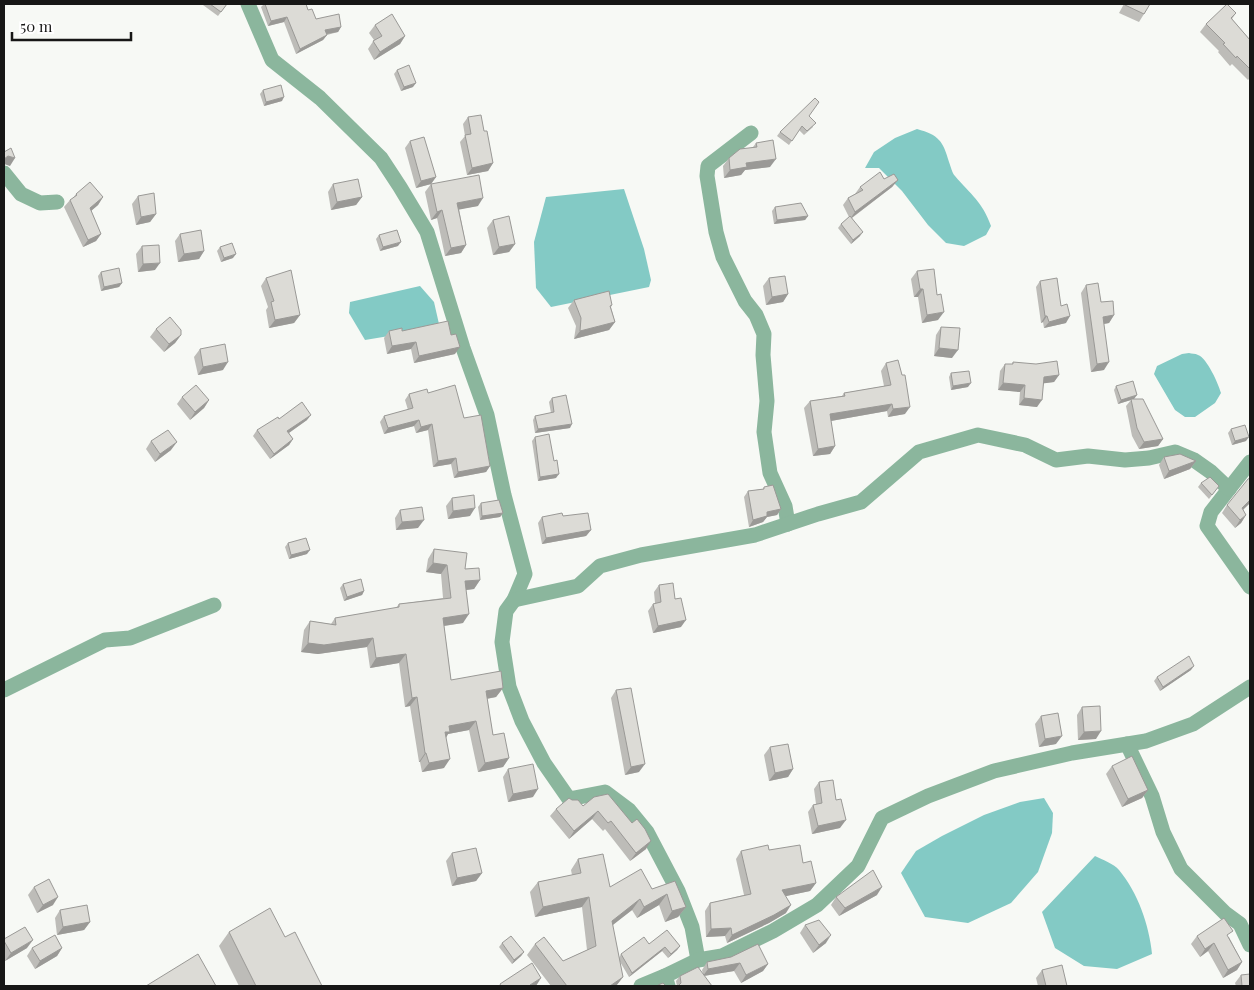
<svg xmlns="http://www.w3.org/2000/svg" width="1254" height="990" font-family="'Playfair Display',serif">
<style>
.water{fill:#83cac5}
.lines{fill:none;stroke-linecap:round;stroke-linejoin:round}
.minor{stroke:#8bb69d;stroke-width:15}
.wall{fill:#bdbcb8}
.shaded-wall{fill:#9a9996}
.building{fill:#dcdbd6;stroke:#9a9996}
</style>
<rect width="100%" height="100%" fill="#f7f9f5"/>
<g class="water">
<path d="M 917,129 C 939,135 943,141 949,162 C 951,167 952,173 955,176 C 971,195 982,201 991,226 L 986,235 L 964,246 L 946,243 L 928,225 L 902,191 L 879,168 L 865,168 L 874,152 L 895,138 Z"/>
<path d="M 624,189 L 644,249 L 651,280 L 649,287 L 551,307 L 536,288 L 534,242 L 546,197 Z"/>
<path d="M 420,286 L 434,302 L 439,324 L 401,334 L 365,340 L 349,313 L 350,302 Z"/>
<path d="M 1189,353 C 1192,354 1195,353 1198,355 C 1207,358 1218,383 1221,393 L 1215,403 L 1195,417 L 1185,417 L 1175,410 L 1154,374 L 1157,366 L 1182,354 Z"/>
<path d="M 1044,798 L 1053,813 L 1052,833 L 1038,872 L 1011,903 L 968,923 L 925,917 L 901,873 L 916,851 L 942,836 L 984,815 L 1020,802 Z"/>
<path d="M 1095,856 C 1103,860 1114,864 1119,870 C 1138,893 1149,925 1152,954 L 1117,969 L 1084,966 L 1055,948 L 1042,912 Z"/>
</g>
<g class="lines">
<g class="minor">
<path d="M 248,4 L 272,60 L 320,98 L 381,158 L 400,187 L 427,232 L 463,348 L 487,415 L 504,495 L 525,574 L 514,600 L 506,611 L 502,642 L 509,687 L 522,721 L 544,763 L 569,799 L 605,792 L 629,810 L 647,832 L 678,891 L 692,927 L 698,960"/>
<path d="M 751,133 L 708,166 L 707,176 L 716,232 L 723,257 L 745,301 L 756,315 L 764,334 L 763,355 L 767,401 L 764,432 L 770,473 L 785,506 L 788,524"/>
<path d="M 4,173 L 21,194 L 40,203 L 57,202"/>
<path d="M 1250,462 L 1211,512 L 1207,526 L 1250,587"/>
<path d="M 514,600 L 578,586 L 600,566 L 641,555 L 755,535 L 818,514 L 861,502 L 919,452 L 978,435 L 1025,445 L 1056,460 L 1088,456 L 1125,460 L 1149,458 L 1175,452 L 1194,460 L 1211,472 L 1229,489"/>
<path d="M 4,690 L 105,640 L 130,638 L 214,605"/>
<path d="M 1127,744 L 1152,796 L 1163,832 L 1181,869 L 1225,913 L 1240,924 L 1250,945"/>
<path d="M 641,986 L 665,976"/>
<path d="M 668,986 L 665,976 L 698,960 L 722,956 L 773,931 L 817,905 L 858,866 L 882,818 L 928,796 L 994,771 L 1072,753 L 1146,741 L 1193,724 L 1250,687"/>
</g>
</g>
<g class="wall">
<path d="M 204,4 L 227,4 L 218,16 L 203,5 Z"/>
<path d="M 264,4 L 306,4 L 308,10 L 316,19 L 341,27 L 338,32 L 327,35 L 323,40 L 296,54 L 284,22 L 268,26 L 261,7 Z"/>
<path d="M 1124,4 L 1150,4 L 1144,14 L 1139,22 L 1119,13 Z"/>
<path d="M 1236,13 L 1232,19 L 1250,40 L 1250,78 L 1248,80 L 1232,64 L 1230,66 L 1218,52 L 1219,51 L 1200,32 L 1206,24 Z"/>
<path d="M 375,25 L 405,36 L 400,44 L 374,60 L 368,49 L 374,40 L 369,33 Z"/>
<path d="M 397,70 L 413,87 L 401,91 L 394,74 Z"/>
<path d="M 263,90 L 282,101 L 264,106 L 260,94 Z"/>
<path d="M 809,116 L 813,127 L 804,135 L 799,130 L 789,145 L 777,136 L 780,132 Z"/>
<path d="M 468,117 L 484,131 L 493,163 L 488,171 L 467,175 L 460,142 L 465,136 L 463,124 Z"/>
<path d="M 410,141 L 436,177 L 431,184 L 416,188 L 405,148 Z"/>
<path d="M 756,143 L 770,167 L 745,170 L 741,175 L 724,178 L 723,166 L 729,158 L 753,147 Z"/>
<path d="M 884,179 L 898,180 L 892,187 L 852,218 L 860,236 L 851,244 L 838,228 L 841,224 L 849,217 L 843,205 L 848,198 L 855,194 L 860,187 Z"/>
<path d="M 333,184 L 362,197 L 356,205 L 331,210 L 328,192 Z"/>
<path d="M 431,184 L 478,206 L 459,209 L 466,245 L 461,253 L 445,256 L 437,218 L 431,220 L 425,192 Z"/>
<path d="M 76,194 L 103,197 L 98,205 L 91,211 L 101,234 L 96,241 L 83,247 L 64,207 L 70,200 L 73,198 Z"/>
<path d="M 138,196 L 156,214 L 150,222 L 136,225 L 132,204 Z"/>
<path d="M 775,207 L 808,216 L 805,220 L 774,224 L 772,211 Z"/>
<path d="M 493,220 L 515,244 L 509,252 L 493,255 L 487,228 Z"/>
<path d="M 180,234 L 204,251 L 199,259 L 178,262 L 175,241 Z"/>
<path d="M 379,235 L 398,246 L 380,251 L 376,239 Z"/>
<path d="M 142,246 L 155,270 L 138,272 L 136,254 Z"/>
<path d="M 220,247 L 233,258 L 221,262 L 217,251 Z"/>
<path d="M 917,271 L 938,320 L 922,323 L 918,297 L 914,297 L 911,279 Z"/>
<path d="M 101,272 L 122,283 L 119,287 L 101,291 L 98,276 Z"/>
<path d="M 266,278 L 300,315 L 294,323 L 269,328 L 266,310 L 268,307 L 261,286 Z"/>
<path d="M 769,278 L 788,294 L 783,302 L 766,305 L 763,286 Z"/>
<path d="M 1040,281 L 1061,306 L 1066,323 L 1044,328 L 1043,322 L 1041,323 L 1036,287 Z"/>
<path d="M 1086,285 L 1101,302 L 1114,315 L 1109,323 L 1104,324 L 1104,370 L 1091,372 L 1081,293 Z"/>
<path d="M 574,300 L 612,305 L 611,307 L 615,322 L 609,330 L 574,339 L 576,326 L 568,308 Z"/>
<path d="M 941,327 L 952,358 L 934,356 L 936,335 Z"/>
<path d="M 156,329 L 181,335 L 175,343 L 164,352 L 150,337 Z"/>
<path d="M 389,331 L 402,331 L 451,335 L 455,354 L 414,363 L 411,349 L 387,354 L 384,338 Z"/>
<path d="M 200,349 L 223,370 L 198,375 L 194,357 Z"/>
<path d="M 1013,362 L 1059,375 L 1054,382 L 1044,383 L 1037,407 L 1019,405 L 1020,392 L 998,390 L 1000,371 L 1005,364 L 1012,364 Z"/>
<path d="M 886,363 L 905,414 L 888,417 L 887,411 L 831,421 L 835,446 L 830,454 L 813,456 L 804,408 L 810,401 L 842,396 L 844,393 L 884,386 L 881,371 Z"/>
<path d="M 951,373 L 968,387 L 951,390 L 949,377 Z"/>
<path d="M 1116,386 L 1134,399 L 1163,439 L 1158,446 L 1139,449 L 1132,436 L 1126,406 L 1131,400 L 1118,404 L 1114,390 Z"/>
<path d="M 428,393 L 464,418 L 490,466 L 486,472 L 454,478 L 451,464 L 433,467 L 428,430 L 416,433 L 414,426 L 384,434 L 380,422 L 384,416 L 408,410 L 405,400 L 409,394 Z"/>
<path d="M 182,397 L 209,400 L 204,408 L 190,420 L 177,404 Z"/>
<path d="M 552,398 L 570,428 L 535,433 L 533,420 L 535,416 L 551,413 L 549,402 Z"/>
<path d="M 279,419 L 307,420 L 289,433 L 293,439 L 289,445 L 270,459 L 253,436 L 257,430 Z"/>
<path d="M 1231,429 L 1246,441 L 1232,445 L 1228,433 Z"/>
<path d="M 535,437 L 554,461 L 556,478 L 538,481 L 532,441 Z"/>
<path d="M 151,441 L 171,450 L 155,462 L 146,449 Z"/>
<path d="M 1164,457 L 1196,461 L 1190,469 L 1164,479 L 1159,465 Z"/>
<path d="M 1201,483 L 1219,486 L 1209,499 L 1198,487 Z"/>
<path d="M 764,487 L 781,509 L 777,515 L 767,517 L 763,522 L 749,527 L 744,497 L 748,491 L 763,489 Z"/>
<path d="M 452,498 L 470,516 L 448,519 L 446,506 Z"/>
<path d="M 481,503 L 503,513 L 500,517 L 480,520 L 478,507 Z"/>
<path d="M 1250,503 L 1243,510 L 1246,515 L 1241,523 L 1235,528 L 1222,513 L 1227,505 Z"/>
<path d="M 400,510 L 418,528 L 396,530 L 395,518 Z"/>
<path d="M 563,516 L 591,530 L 586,536 L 542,544 L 538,523 L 542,517 Z"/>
<path d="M 288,543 L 307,554 L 289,559 L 285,547 Z"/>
<path d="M 434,549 L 465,569 L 480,580 L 474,589 L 466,590 L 463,623 L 444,626 L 451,680 L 503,688 L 496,697 L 487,699 L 493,735 L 509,758 L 503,767 L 478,772 L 469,730 L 448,734 L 446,738 L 444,768 L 422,772 L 420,762 L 419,762 L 410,706 L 405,707 L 399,663 L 370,668 L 367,647 L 318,654 L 301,652 L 304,630 L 310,621 L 331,624 L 335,618 L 396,608 L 399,604 L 443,598 L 441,574 L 426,572 L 428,559 Z"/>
<path d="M 343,584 L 364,591 L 362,595 L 344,601 L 340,588 Z"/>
<path d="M 659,585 L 675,599 L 681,627 L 653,633 L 648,611 L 653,604 L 655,603 L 654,592 Z"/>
<path d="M 1191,670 L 1160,691 L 1154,681 L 1157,677 Z"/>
<path d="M 616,690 L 639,772 L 625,775 L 611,698 Z"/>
<path d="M 1082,707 L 1096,739 L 1078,740 L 1077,715 Z"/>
<path d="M 1041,716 L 1056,744 L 1039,747 L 1035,724 Z"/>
<path d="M 770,747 L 793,769 L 788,777 L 769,781 L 764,755 Z"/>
<path d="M 1112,766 L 1148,790 L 1142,798 L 1122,807 L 1106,774 Z"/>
<path d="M 508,769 L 533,797 L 508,802 L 503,777 Z"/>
<path d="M 819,782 L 840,828 L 812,834 L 808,812 L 813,805 L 816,804 L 814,789 Z"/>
<path d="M 594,797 L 646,849 L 630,861 L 605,829 L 603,831 L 592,819 L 569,839 L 550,816 L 556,809 L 583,806 Z"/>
<path d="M 769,850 L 803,863 L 816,883 L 810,891 L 786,896 L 786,913 L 769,923 L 727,943 L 725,936 L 706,937 L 705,911 L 710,903 L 744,895 L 736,859 L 741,851 Z"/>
<path d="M 452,853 L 482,873 L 476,881 L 452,886 L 446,861 Z"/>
<path d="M 578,859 L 610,887 L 652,889 L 675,881 L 686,907 L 678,917 L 665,922 L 659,905 L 637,918 L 632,910 L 612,925 L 619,958 L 621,954 L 649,944 L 680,946 L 677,950 L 668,958 L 662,951 L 629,977 L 619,960 L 623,977 L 616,986 L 551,986 L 527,955 L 535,944 L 563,961 L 587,950 L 582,907 L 535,917 L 530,892 L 538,882 L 572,875 L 571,870 Z"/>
<path d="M 34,887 L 53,905 L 37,913 L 28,895 Z"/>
<path d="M 877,895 L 839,916 L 831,905 L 836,897 Z"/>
<path d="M 60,910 L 90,922 L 84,930 L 57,935 L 55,918 Z"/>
<path d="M 805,925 L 826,943 L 813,953 L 800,933 Z"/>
<path d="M 229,932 L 285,937 L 322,986 L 239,986 L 219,946 Z"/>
<path d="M 1197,936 L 1229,937 L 1242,962 L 1237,970 L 1223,978 L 1208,951 L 1200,957 L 1191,944 Z"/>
<path d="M 4,939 L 27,948 L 5,961 L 4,958 Z"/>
<path d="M 502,943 L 524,952 L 521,956 L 512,964 L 499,947 Z"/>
<path d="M 32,948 L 62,948 L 57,956 L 35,969 L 27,956 Z"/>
<path d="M 707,962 L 768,964 L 763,971 L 741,983 L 734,971 L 704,976 L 712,986 L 677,986 L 676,981 L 680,976 L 703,974 L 702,970 Z"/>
<path d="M 1042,970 L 1067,986 L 1038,986 L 1036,978 Z"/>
<path d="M 1241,975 L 1250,986 L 1236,986 L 1235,983 Z"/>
</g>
<g class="shaded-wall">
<path d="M 287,17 L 284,22 L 268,26 L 271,21 Z"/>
<path d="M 341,27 L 338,32 L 321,35 L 325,30 Z"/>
<path d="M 327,35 L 323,40 L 296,54 L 300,49 Z"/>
<path d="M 405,36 L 400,44 L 374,60 L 380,52 Z"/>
<path d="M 416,83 L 413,87 L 401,91 L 404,87 Z"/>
<path d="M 284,97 L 282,101 L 264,106 L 266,102 Z"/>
<path d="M 8,156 L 15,158 L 10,166 L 4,164 L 4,159 Z"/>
<path d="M 776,159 L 770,167 L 745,170 L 741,175 L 724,178 L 730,170 L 746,163 Z"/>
<path d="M 493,163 L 488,171 L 467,175 L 472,168 Z"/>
<path d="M 436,177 L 431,184 L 416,188 L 421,181 Z"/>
<path d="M 898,180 L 892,187 L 850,219 L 855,212 Z"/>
<path d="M 103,197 L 98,205 L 85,216 L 90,208 Z"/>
<path d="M 362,197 L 356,205 L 331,210 L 337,202 Z"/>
<path d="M 483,198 L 478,206 L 452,211 L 457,203 Z"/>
<path d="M 442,210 L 437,218 L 431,220 L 437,212 Z"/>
<path d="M 156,214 L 150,222 L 136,225 L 141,217 Z"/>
<path d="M 808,216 L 805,220 L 774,224 L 777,220 Z"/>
<path d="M 863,232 L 860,236 L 851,244 L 853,240 Z"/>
<path d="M 101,234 L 96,241 L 83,247 L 88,240 Z"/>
<path d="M 401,242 L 398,246 L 380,251 L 383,247 Z"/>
<path d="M 515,244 L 509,252 L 493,255 L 499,247 Z"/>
<path d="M 466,245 L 461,253 L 445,256 L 451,248 Z"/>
<path d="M 204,251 L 199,259 L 178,262 L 184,254 Z"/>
<path d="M 236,254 L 233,258 L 221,262 L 224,258 Z"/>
<path d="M 160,263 L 155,270 L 138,272 L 143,264 Z"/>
<path d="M 122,283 L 119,287 L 101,291 L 104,287 Z"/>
<path d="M 920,289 L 923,289 L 918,297 L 914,297 Z"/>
<path d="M 788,294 L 783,302 L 766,305 L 772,297 Z"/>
<path d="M 944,312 L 938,320 L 922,323 L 927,315 Z"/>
<path d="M 300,315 L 294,323 L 269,328 L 275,320 Z"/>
<path d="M 1114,315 L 1109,323 L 1097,325 L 1103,317 Z"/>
<path d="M 1045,316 L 1047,316 L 1043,322 L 1041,323 Z"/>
<path d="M 1070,316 L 1066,323 L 1044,328 L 1049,322 Z"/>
<path d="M 615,322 L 609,330 L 574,339 L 580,331 Z"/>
<path d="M 181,335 L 175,343 L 164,352 L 169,344 Z"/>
<path d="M 416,342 L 411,349 L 387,354 L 392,346 Z"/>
<path d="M 460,347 L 455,354 L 414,363 L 419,356 Z"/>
<path d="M 939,348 L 958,350 L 952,358 L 934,356 Z"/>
<path d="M 228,362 L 223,370 L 198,375 L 203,367 Z"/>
<path d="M 1109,362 L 1104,370 L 1091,372 L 1097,364 Z"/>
<path d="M 1059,375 L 1054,382 L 1039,384 L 1044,377 Z"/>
<path d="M 971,383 L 968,387 L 951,390 L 953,386 Z"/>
<path d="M 1003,383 L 1025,385 L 1020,392 L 998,390 Z"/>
<path d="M 1137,395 L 1134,399 L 1118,404 L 1121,400 Z"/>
<path d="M 1024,398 L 1042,400 L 1037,407 L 1019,405 Z"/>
<path d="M 209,400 L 204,408 L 190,420 L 195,412 Z"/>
<path d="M 892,404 L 887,411 L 825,422 L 830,414 Z"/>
<path d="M 910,407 L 905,414 L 888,417 L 893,409 Z"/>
<path d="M 311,415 L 307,420 L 283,437 L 287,431 Z"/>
<path d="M 419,420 L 414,426 L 384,434 L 388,428 Z"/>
<path d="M 432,424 L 428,430 L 416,433 L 421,427 Z"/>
<path d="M 572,424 L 570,428 L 535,433 L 538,429 Z"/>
<path d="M 1249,437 L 1246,441 L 1232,445 L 1235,441 Z"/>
<path d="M 293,439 L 289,445 L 270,459 L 274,454 Z"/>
<path d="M 1163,439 L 1158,446 L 1139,449 L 1144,442 Z"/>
<path d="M 177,442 L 171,450 L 155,462 L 160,454 Z"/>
<path d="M 835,446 L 830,454 L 813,456 L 818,449 Z"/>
<path d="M 456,458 L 451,464 L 433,467 L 438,461 Z"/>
<path d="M 1196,461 L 1190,469 L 1164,479 L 1169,471 Z"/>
<path d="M 490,466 L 486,472 L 454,478 L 458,472 Z"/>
<path d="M 559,474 L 556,478 L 538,481 L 540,477 Z"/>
<path d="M 1250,500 L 1250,503 L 1236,516 L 1242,508 Z"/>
<path d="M 475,508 L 470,516 L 448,519 L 453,511 Z"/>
<path d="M 781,509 L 777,515 L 767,517 L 763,522 L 749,527 L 753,520 L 767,512 Z"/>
<path d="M 503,513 L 500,517 L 480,520 L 482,516 Z"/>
<path d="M 1246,515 L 1241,523 L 1235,528 L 1240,520 Z"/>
<path d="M 424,520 L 418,528 L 396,530 L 402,522 Z"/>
<path d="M 591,530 L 586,536 L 542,544 L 546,538 Z"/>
<path d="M 310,550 L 307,554 L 289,559 L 291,555 Z"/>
<path d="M 433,563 L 447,565 L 441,574 L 426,572 Z"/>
<path d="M 480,580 L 474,589 L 458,591 L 465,581 Z"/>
<path d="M 364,591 L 362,595 L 344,601 L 347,597 Z"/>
<path d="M 469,614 L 463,623 L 436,627 L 443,618 Z"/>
<path d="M 686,620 L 681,627 L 653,633 L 658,626 Z"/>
<path d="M 373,638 L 367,647 L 318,654 L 301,652 L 308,643 Z"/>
<path d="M 406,654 L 399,663 L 370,668 L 376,658 Z"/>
<path d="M 1194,666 L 1191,670 L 1160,691 L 1163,687 Z"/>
<path d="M 503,688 L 496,697 L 479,700 L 486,691 Z"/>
<path d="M 417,697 L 410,706 L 405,707 L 412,698 Z"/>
<path d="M 476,721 L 469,730 L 448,734 L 444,741 L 438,742 L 449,726 Z"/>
<path d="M 1101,731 L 1096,739 L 1078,740 L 1084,732 Z"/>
<path d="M 1062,736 L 1056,744 L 1039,747 L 1045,739 Z"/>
<path d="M 425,753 L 426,753 L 420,762 L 419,762 Z"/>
<path d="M 509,758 L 503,767 L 478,772 L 485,763 Z"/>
<path d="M 450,759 L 444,768 L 422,772 L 429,763 Z"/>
<path d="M 645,764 L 639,772 L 625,775 L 631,767 Z"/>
<path d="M 793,769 L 788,777 L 769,781 L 775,773 Z"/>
<path d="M 538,789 L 533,797 L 508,802 L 513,794 Z"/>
<path d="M 1148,790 L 1142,798 L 1122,807 L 1128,799 Z"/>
<path d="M 598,811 L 592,819 L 569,839 L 574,831 Z"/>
<path d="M 846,820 L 840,828 L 812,834 L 818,826 Z"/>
<path d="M 651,841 L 646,849 L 630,861 L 636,853 Z"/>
<path d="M 482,873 L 476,881 L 452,886 L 457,878 Z"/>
<path d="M 816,883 L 810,891 L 777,898 L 782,890 Z"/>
<path d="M 882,887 L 877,895 L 839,916 L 845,908 Z"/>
<path d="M 667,894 L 659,905 L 637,918 L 644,907 Z"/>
<path d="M 58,897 L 53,905 L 37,913 L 43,905 Z"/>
<path d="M 589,897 L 582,907 L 535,917 L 543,907 Z"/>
<path d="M 640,899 L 632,910 L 604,932 L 612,921 Z"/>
<path d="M 791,905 L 786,913 L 769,923 L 727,943 L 732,935 Z"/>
<path d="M 686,907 L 678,917 L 665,922 L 672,911 Z"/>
<path d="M 90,922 L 84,930 L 57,935 L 63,927 Z"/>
<path d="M 731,928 L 725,936 L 706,937 L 711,929 Z"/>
<path d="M 831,935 L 826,943 L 813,953 L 819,945 Z"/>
<path d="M 33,940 L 27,948 L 5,961 L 11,953 Z"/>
<path d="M 1214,943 L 1208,951 L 1200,957 L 1205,949 Z"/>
<path d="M 680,946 L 677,950 L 668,958 L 671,954 Z"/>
<path d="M 665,947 L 662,951 L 629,977 L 632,973 Z"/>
<path d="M 62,948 L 57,956 L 35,969 L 40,961 Z"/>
<path d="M 524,952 L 521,956 L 512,964 L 514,960 Z"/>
<path d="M 1242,962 L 1237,970 L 1223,978 L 1228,970 Z"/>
<path d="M 740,963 L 734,971 L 703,976 L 708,969 Z"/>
<path d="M 768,964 L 763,971 L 741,983 L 746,975 Z"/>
<path d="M 623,977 L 616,986 L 610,986 Z"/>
<path d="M 541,978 L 536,986 L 530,986 L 530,985 Z"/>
</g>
<g class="building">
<path d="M 210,4 L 227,4 L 221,12 Z"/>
<path d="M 265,4 L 306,4 L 308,10 L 312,9 L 316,19 L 339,14 L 341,27 L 325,30 L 327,35 L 300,49 L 287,17 L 271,21 Z"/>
<path d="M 1125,4 L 1150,4 L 1144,14 L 1125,5 Z"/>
<path d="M 1227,4 L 1236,13 L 1231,18 L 1250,40 L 1250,69 L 1237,56 L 1236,58 L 1223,44 L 1225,43 L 1206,24 Z"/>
<path d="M 392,14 L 405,36 L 380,52 L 373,41 L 382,36 L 375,25 Z"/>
<path d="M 409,65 L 416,83 L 404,87 L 397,70 Z"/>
<path d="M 281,85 L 284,97 L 266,102 L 263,90 Z"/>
<path d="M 815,98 L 819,102 L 809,116 L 816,123 L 807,131 L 802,126 L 792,141 L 780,132 Z"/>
<path d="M 481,115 L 484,131 L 487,131 L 493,163 L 472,168 L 465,135 L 471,134 L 468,117 Z"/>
<path d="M 424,137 L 436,177 L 421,181 L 410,141 Z"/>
<path d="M 773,140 L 776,159 L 746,163 L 747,167 L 730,170 L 729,158 L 740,149 L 757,147 L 756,143 Z"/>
<path d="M 11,148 L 15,158 L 8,156 L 4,159 L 4,152 Z"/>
<path d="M 880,172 L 884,179 L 894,174 L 898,180 L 855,212 L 848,198 L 863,190 L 860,187 Z"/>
<path d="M 479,175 L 483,198 L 457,203 L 466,245 L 451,248 L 442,210 L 437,212 L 431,184 Z"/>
<path d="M 358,179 L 362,197 L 337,202 L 333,184 Z"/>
<path d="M 90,182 L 103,197 L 90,208 L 101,234 L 88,240 L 70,200 L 77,195 L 76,194 Z"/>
<path d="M 154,193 L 156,214 L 141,217 L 138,196 Z"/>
<path d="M 801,203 L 808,216 L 777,220 L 775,207 Z"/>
<path d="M 509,216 L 515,244 L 499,247 L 493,220 Z"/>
<path d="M 850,216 L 863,232 L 853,240 L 841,224 Z"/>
<path d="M 201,230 L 204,251 L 184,254 L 180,234 Z"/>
<path d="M 397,230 L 401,242 L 383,247 L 379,235 Z"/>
<path d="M 232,243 L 236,254 L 224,258 L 220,247 Z"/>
<path d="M 159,245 L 160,263 L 143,264 L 142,246 Z"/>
<path d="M 119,268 L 122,283 L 104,287 L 101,272 Z"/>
<path d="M 934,269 L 937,295 L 941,294 L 944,312 L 927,315 L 923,289 L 920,289 L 917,271 Z"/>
<path d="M 291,270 L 300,315 L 275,320 L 271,302 L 274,301 L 266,278 Z"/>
<path d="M 785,276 L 788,294 L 772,297 L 769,278 Z"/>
<path d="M 1057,278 L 1061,306 L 1067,304 L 1070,316 L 1049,322 L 1047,316 L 1045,316 L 1040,281 Z"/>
<path d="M 1098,283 L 1101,302 L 1113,301 L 1114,315 L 1103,317 L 1109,362 L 1097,364 L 1086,285 Z"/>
<path d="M 609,291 L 612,305 L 610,306 L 615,322 L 580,331 L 581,318 L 574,300 Z"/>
<path d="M 170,317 L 181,330 L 181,335 L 169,344 L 156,329 Z"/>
<path d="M 448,321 L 451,335 L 456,334 L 460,347 L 419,356 L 416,342 L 392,346 L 389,331 L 402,328 L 402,331 Z"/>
<path d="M 941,327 L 960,328 L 958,350 L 939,348 Z"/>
<path d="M 225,344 L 228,362 L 203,367 L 200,349 Z"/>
<path d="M 898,360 L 902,375 L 905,375 L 910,407 L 893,409 L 892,404 L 830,414 L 835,446 L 818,449 L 810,401 L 845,396 L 844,393 L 891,385 L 886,363 Z"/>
<path d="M 1057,361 L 1059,375 L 1044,377 L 1042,400 L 1024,398 L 1025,385 L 1003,383 L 1005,364 L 1013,364 L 1013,362 L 1036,364 Z"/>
<path d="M 969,371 L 971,383 L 953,386 L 951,373 Z"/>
<path d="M 1133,381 L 1137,395 L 1121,400 L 1116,386 Z"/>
<path d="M 196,385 L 209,400 L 195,412 L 182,397 Z"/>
<path d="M 455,385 L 464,418 L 481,415 L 490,466 L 458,472 L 456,458 L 438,461 L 432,424 L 421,427 L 419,420 L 388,428 L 384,416 L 413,408 L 409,394 L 427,389 L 428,393 Z"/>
<path d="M 566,395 L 572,424 L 538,429 L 535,416 L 554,412 L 552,398 Z"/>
<path d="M 1131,399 L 1143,399 L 1163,439 L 1144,442 L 1137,428 Z"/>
<path d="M 302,402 L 311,415 L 287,431 L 293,439 L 274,454 L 257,430 L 278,417 L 279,419 Z"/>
<path d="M 1245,425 L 1249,437 L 1235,441 L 1231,429 Z"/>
<path d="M 168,430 L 177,442 L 160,454 L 151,441 Z"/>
<path d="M 549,434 L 554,461 L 557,460 L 559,474 L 540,477 L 535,437 Z"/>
<path d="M 1180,454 L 1196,461 L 1169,471 L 1164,457 Z"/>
<path d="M 1210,477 L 1219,486 L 1212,495 L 1201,483 Z"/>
<path d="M 1250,478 L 1250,500 L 1242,508 L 1246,515 L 1240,520 L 1227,505 L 1248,479 Z"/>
<path d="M 773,485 L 781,509 L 767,512 L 767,516 L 753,520 L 748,491 L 764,489 L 764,487 Z"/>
<path d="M 474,495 L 475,508 L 453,511 L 452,498 Z"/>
<path d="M 499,500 L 503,513 L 482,516 L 481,503 Z"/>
<path d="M 422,507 L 424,520 L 402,522 L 400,510 Z"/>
<path d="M 562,513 L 563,516 L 588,513 L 591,530 L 546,538 L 542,517 Z"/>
<path d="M 306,538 L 310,550 L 291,555 L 288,543 Z"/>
<path d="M 434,549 L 467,553 L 465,569 L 479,568 L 480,580 L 465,581 L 469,614 L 443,618 L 451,680 L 501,671 L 503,688 L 486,691 L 493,735 L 504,733 L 509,758 L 485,763 L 476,721 L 449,726 L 450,732 L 445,732 L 450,759 L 429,763 L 426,753 L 425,753 L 417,697 L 412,698 L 406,654 L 376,658 L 373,638 L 324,645 L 308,643 L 310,621 L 336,625 L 335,618 L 399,607 L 399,604 L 451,598 L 447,565 L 433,563 Z"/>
<path d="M 361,579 L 364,591 L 347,597 L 343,584 Z"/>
<path d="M 673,583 L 675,599 L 681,598 L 686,620 L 658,626 L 653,604 L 661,602 L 659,585 Z"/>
<path d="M 1189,656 L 1194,666 L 1163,687 L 1157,677 Z"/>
<path d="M 631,688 L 645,764 L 631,767 L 616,690 Z"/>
<path d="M 1100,706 L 1101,731 L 1084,732 L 1082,707 Z"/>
<path d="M 1058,713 L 1062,736 L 1045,739 L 1041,716 Z"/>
<path d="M 788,744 L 793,769 L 775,773 L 770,747 Z"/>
<path d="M 1132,756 L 1148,790 L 1128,799 L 1112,766 Z"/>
<path d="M 533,764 L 538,789 L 513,794 L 508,769 Z"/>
<path d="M 833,780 L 836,800 L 841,799 L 846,820 L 818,826 L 813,805 L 822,803 L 819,782 Z"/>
<path d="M 608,794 L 632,823 L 637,819 L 645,829 L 651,841 L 636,853 L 611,821 L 608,823 L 598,811 L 574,831 L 556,809 L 569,798 L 572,800 L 578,800 L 583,806 L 594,797 Z"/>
<path d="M 768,845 L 769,850 L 800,845 L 803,863 L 811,861 L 816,883 L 782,890 L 791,905 L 774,915 L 732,935 L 731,928 L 711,929 L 710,903 L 751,894 L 741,851 Z"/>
<path d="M 476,848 L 482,873 L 457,878 L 452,853 Z"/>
<path d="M 603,854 L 610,887 L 641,869 L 652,889 L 675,881 L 686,907 L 672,911 L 667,894 L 644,907 L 640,899 L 612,921 L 623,977 L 610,986 L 567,986 L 535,944 L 544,937 L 563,961 L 596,946 L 589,897 L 543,907 L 538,882 L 581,873 L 578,859 Z"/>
<path d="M 873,870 L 882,887 L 845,908 L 836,897 Z"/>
<path d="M 49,879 L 58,897 L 43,905 L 34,887 Z"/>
<path d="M 87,905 L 90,922 L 63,927 L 60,910 Z"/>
<path d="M 270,908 L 285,937 L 295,932 L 322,986 L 256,986 L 229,932 Z"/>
<path d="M 1224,918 L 1233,931 L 1227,935 L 1242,962 L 1228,970 L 1214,943 L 1205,949 L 1197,936 Z"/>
<path d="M 819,920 L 831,935 L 819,945 L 805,925 Z"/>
<path d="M 25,927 L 33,940 L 11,953 L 4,941 L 4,939 Z"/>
<path d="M 667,930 L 680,946 L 671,954 L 665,947 L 632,973 L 621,954 L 644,937 L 649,944 Z"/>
<path d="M 55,935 L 62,948 L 40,961 L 32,948 Z"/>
<path d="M 511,936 L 524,952 L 514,960 L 502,943 Z"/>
<path d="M 758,944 L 768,964 L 746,975 L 740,963 L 708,969 L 707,962 L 731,957 Z"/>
<path d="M 198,954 L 216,986 L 146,986 Z"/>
<path d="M 532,963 L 541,978 L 530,985 L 531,986 L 501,986 L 500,984 Z"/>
<path d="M 1062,965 L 1067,986 L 1046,986 L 1042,970 Z"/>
<path d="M 698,967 L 712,986 L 678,986 L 681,983 L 680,976 Z"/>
<path d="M 1250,974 L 1250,986 L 1242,986 L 1241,975 Z"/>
<path d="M 663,983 L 666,986 L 659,986 L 658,985 Z"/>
</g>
<rect width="1254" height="990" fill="none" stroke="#171716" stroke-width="10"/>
<path d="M12 32v8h119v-8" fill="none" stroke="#171716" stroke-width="2.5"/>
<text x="20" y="32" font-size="15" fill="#171716" stroke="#ffffff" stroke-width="4" paint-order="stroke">50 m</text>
</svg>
